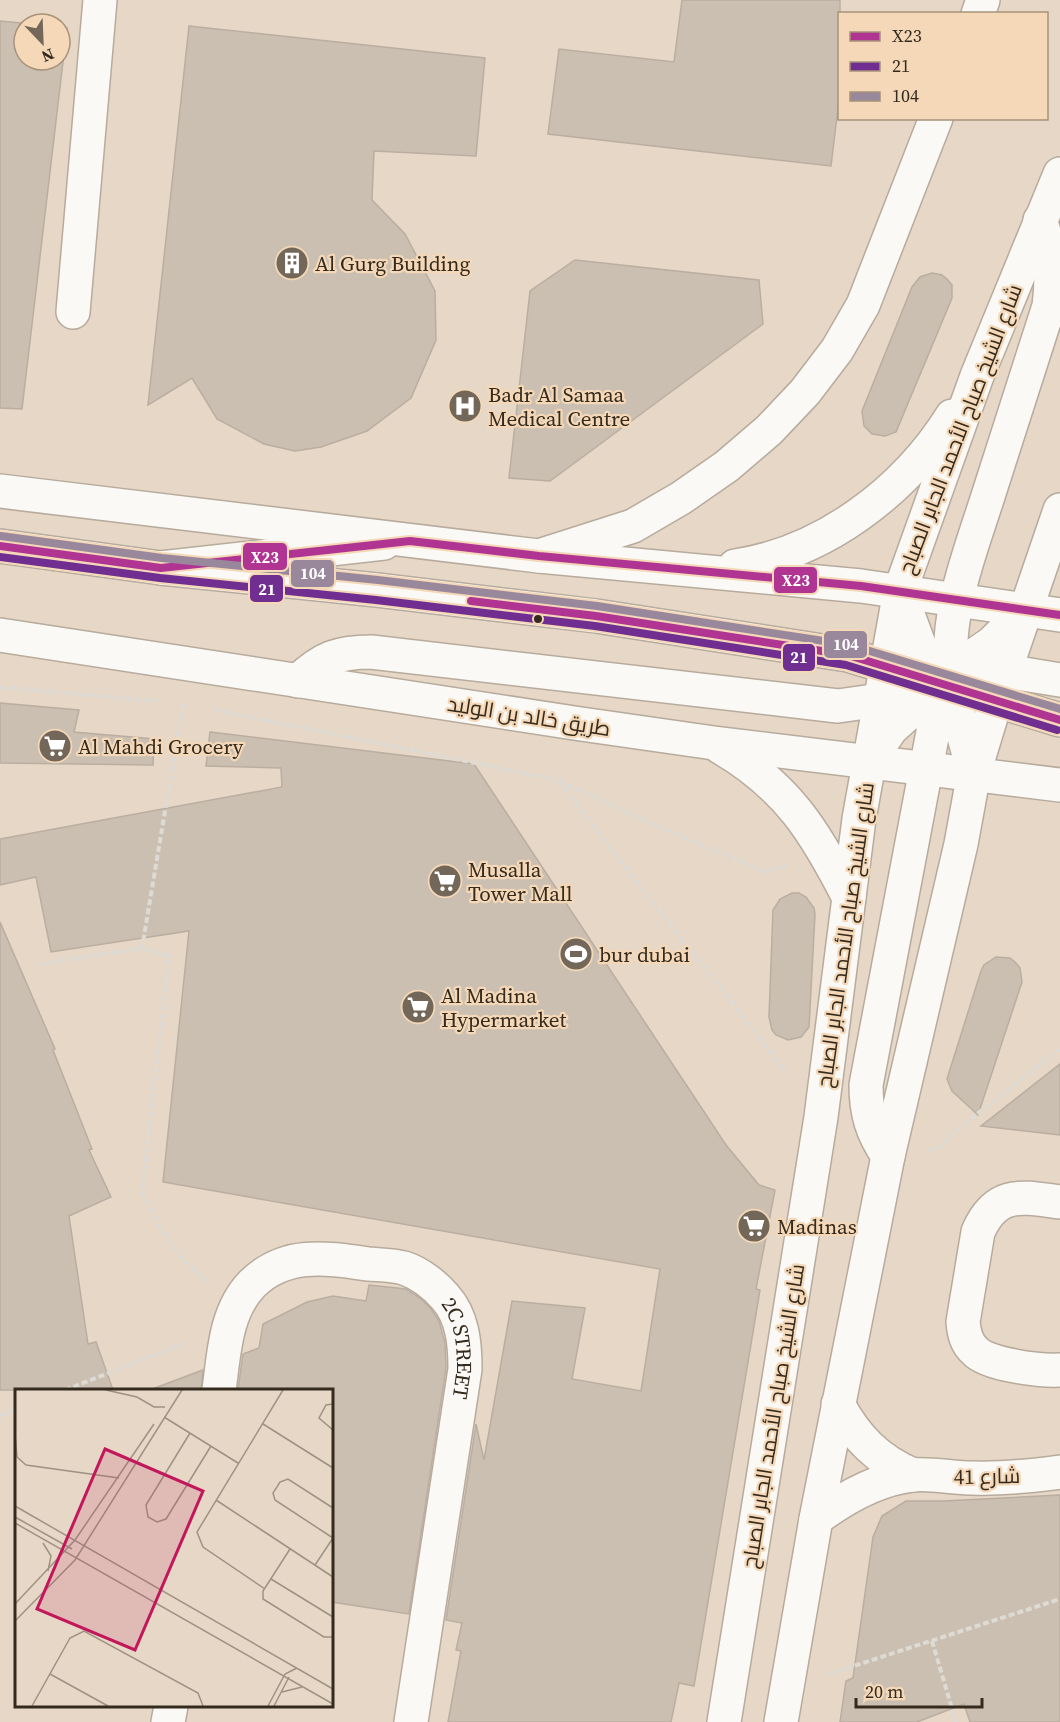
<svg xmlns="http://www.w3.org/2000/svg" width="1060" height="1722" font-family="'Source Serif 4',Cairo,serif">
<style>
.building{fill:#cbbfb2;stroke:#baaea1;stroke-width:1.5}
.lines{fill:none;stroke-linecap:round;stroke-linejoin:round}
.minor-casing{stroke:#b7ab9d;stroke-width:36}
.major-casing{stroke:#b7ab9d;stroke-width:36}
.path{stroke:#dedad4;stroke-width:4;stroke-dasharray:6 3;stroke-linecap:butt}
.minor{stroke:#fbf9f6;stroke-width:33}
.major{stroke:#fbf9f6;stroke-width:33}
.bus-1-casing{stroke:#f4d8b8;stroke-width:12}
.bus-2-casing{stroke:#f4d8b8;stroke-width:12}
.bus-3-casing{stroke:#f4d8b8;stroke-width:12}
.bus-1{stroke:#b03593;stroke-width:8}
.bus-2{stroke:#6f2e90;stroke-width:8}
.bus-3{stroke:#99889c;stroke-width:8}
.bus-dot{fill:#342a1d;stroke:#f4d8b8;stroke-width:2}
.labels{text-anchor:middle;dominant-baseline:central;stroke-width:4.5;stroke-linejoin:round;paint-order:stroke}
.poi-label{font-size:21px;fill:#342a1d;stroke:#f4d8b8;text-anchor:start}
.street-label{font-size:21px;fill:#342a1d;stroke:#f4d8b8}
.inset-road{fill:none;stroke:#9f9282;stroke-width:1.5}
.view{fill:#c2185b;fill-opacity:0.15;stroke:#c2185b;stroke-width:3}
.inset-edge{fill:none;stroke:#342a1d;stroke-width:3}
.line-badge{stroke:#f4d8b8;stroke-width:2}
.badge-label{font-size:16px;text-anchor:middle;font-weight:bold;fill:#fff}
</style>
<rect width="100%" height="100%" fill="#e6d7c6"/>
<g class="building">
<path d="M 682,0 L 840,0 L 840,92 L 831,166 L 548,134 L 559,49 L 674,62 Z"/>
<path d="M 0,21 L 31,24 L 24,24 L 24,60 L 60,60 L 60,27 L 67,28 L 22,409 L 0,408 Z"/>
<path d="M 189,26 L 485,58 L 476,156 L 374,151 L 372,200 L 405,234 L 435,291 L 436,340 L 411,398 L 367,431 L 321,447 L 295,451 L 264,444 L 217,419 L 192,378 L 148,405 Z"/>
<path d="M 575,260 L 759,280 L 763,324 L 550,481 L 509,478 L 530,291 Z"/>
<path d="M 932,273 L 942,275 L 947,279 L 952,285 L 952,298 L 896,432 L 885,436 L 872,434 L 864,426 L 862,411 L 912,287 L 920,277 Z"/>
<path d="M 0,703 L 79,710 L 74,732 L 154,739 L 153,765 L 0,763 Z"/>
<path d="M 210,732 L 474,764 L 726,1145 L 759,1185 L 775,1190 L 756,1289 L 760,1290 L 694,1686 L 679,1683 L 671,1722 L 448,1722 L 461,1651 L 456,1650 L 462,1623 L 446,1620 L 476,1424 L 484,1460 L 512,1301 L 585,1308 L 572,1379 L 641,1391 L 660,1269 L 163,1182 L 189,931 L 51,952 L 36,877 L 0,885 L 0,839 L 282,787 L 281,768 L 206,766 Z"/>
<path d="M 792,893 L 799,893 L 806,897 L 814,908 L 815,914 L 809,1027 L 801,1037 L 788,1040 L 776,1035 L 772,1030 L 769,1017 L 773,910 L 780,899 Z"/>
<path d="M 0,922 L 55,1049 L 53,1050 L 92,1149 L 89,1150 L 111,1197 L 69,1216 L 88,1344 L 96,1342 L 113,1390 L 0,1390 Z"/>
<path d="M 996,957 L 1010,958 L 1015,962 L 1020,968 L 1022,982 L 978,1115 L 952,1091 L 947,1079 L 981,971 L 984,965 Z"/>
<path d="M 1060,1064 L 1060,1135 L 981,1126 Z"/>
<path d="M 369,1285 L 406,1289 L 420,1298 L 431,1309 L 439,1321 L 445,1343 L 446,1368 L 409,1614 L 332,1602 L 332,1390 L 238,1390 L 243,1354 L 259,1348 L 263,1324 L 307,1302 L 333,1296 L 366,1301 Z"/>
<path d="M 203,1370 L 201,1390 L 156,1390 L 155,1388 Z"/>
<path d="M 1060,1495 L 1060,1722 L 970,1722 L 964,1704 L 917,1722 L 840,1722 L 846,1681 L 853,1678 L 873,1537 L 882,1516 L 906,1501 L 943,1501 Z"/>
</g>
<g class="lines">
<defs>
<g id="minor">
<path d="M 978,14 L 983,0"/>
<path d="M 73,312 L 100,0"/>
<path d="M 0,546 L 161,568 L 384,543"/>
<path d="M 539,556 L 633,526 L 681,498 L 727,466 L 769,430 L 805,392 L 837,350 L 863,305 L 936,118"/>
<path d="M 161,568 L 377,590 L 596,616 L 848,655 L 1060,720"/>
<path d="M 1060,1202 C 1022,1197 996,1190 978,1232 L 963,1322 C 964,1333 966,1343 975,1351 C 988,1365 1041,1371 1060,1370"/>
<path id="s1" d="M 219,1390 C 224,1354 225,1312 252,1284 C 285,1251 327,1258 368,1264 C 380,1265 393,1265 404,1268 C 419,1273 435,1285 445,1297 C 463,1317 465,1344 465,1369 L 411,1722"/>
<path d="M 838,1404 C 856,1438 878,1460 913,1475"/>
<path d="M 816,1519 C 844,1498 877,1479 912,1475 C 932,1473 953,1478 972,1478 C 1002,1479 1031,1476 1060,1472"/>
<path d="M 168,1722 L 171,1706"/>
</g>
<g id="major">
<path d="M 0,491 L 539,556 L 861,586 L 1060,615"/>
<path d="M 735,566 C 824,553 905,491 952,416"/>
<path d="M 0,635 L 581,724 L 714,743 L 1060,785"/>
<path d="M 298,681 C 322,658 338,652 371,652 L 838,706 L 880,700 L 903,693 L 951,671 L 992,643 L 1021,614"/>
<path d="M 720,747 C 787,786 815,831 849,898"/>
<path d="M 873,755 L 891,729 L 912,710 L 934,696 L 981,676 L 1005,671 L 1060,680"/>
<path d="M 974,773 C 965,740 954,705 951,671 C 946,610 971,550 989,493 C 1009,431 1029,369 1049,306 C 1053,275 1051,249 1040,220"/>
<path d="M 888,1156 C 872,1133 866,1113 866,1085 L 933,732 L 934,696 L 923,655 L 900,593"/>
<path d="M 724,1722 L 821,1117 L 859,819 L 900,591 L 977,376 L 1060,174"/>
<path d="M 781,1722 L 816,1519 L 888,1156 L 961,844 L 974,773 L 1005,671 L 1060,510"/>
</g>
</defs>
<use href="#minor" class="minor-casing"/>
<use href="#major" class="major-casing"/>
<g class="path">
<path d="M 0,687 L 158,701"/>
<path d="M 183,704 L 142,948 L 169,956 L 142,1192 L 160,1228 L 183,1260 L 208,1282"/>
<path d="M 215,710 L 558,780 L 647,822 L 766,872 L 787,866"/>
<path d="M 558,781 L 787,1073"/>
<path d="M 40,964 L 142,948"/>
<path d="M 928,1150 L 937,1149 L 963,1125 L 1060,1049"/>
<path d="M 65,1390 L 186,1343"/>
<path d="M 0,1416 L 16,1409"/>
<path d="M 932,1641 L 956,1722"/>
<path d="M 829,1674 L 1060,1599"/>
</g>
<use href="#minor" class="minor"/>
<use href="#major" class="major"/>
<defs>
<g id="bus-1">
<path d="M 0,546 L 161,568 L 410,541 L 539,556 L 861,586 L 1060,615"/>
<path d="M 471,601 L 596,616 L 848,655 L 1060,720"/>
</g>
<path id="bus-2" d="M 0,557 L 160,578 L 376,600 L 595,626 L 846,665 L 1057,730"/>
<path id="bus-3" d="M 1,536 L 162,558 L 378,580 L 597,606 L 850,645 L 1060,709"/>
</defs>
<use href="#bus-1" class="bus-1-casing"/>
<use href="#bus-2" class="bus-2-casing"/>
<use href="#bus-3" class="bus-3-casing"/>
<use href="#bus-1" class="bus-1"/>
<use href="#bus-2" class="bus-2"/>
<use href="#bus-3" class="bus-3"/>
</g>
<defs>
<symbol id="building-disc" viewBox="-11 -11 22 22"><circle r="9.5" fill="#726758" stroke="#f4d8b8"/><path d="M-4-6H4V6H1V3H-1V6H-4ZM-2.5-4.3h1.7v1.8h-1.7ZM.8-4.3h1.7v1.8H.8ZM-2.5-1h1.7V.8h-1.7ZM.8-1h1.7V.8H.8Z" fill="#fff"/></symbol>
<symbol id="hospital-disc" viewBox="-11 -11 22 22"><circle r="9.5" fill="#726758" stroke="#f4d8b8"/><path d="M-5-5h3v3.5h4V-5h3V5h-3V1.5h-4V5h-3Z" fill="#fff"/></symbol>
<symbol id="supermarket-disc" viewBox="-11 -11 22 22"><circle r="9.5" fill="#726758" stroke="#f4d8b8"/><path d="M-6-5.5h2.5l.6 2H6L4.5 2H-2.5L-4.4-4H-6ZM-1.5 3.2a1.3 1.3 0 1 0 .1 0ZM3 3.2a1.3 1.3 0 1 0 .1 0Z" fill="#fff"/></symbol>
<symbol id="stadium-disc" viewBox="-11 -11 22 22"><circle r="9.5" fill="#726758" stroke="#f4d8b8"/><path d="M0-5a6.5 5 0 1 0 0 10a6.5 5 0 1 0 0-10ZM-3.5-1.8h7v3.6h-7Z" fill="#fff"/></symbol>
</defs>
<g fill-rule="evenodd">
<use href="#building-disc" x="273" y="244" width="38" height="38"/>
<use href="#hospital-disc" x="446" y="387" width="38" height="38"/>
<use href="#supermarket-disc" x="36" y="727" width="38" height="38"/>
<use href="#supermarket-disc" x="426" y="862" width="38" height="38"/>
<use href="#stadium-disc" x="557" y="935" width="38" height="38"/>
<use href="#supermarket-disc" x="399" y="988" width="38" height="38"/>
<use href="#supermarket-disc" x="735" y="1207" width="38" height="38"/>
</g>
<circle class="bus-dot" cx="538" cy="619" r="5"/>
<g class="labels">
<g class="poi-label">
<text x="315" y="263">Al Gurg Building</text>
<text x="488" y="394">Badr Al Samaa<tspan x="488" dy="24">Medical Centre</tspan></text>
<text x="78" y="746">Al Mahdi Grocery</text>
<text x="468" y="869">Musalla<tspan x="468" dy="24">Tower Mall</tspan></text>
<text x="599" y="954">bur dubai</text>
<text x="441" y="995">Al Madina<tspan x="441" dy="24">Hypermarket</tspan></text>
<text x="777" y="1226">Madinas</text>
</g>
<g class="street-label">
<text transform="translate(960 429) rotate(-69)">شارع الشيخ صباح الأحمد الجابر الصباح</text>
<text transform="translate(529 716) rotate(9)">طريق خالد بن الوليد</text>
<text transform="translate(845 935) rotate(-82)">شارع الشيخ صباح الأحمد الجابر الصباح</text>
<text stroke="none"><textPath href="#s1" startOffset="378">2C STREET</textPath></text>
<text transform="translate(773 1416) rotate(-81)">شارع الشيخ صباح الأحمد الجابر الصباح</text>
<text transform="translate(987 1476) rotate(-1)">شارع 41</text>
</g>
</g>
<g transform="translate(15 1389)">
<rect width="318" height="318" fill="#e6d7c6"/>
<path class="inset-road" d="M 91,1 L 122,8 L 139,18 L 150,18M 318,15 L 311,16 L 304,29 L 318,41M 149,28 L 223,74M 248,35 L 318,79M 175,44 L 131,116 L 133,128 L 142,133 L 151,130 L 196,57M 0,45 L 2,68 L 11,76 L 104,89M 201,111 L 318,188M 0,117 L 318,300M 318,119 L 273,90 L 265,93 L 258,104 L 260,111 L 318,149M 0,128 L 57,160M 0,134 L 318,315M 28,154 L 36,167 L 33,182M 275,160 L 248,202 L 248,210 L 309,248 L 318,248M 300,176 L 318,149M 256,190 L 318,228M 250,200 L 188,158 L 182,143 L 268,1M 0,215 L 60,151 L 139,35M 0,232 L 60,171 L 167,1M 35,285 L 93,317M 267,303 L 287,298M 17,317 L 55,249 L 69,242 L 183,304 L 188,317M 253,317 L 270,285 L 282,279M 259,317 L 274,288"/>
<path class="view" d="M 90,60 L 188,102 L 120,261 L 22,220 Z"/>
<rect width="318" height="318" class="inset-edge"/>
</g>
<g class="line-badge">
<rect x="242" y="542" width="46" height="29" rx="6" fill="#b03593"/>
<rect x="290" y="559" width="45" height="29" rx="6" fill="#99889c"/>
<rect x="773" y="566" width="45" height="28" rx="6" fill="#b03593"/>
<rect x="249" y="574" width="35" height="29" rx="6" fill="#6f2e90"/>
<rect x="823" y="630" width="45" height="29" rx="6" fill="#99889c"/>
<rect x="782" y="643" width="34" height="29" rx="6" fill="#6f2e90"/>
</g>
<g class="badge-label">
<text x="265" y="563">X23</text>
<text x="313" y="579">104</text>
<text x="796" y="586">X23</text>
<text x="267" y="595">21</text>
<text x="846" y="650">104</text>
<text x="799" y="663">21</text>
</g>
<rect x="838" y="12" width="210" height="108" fill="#f4d8b8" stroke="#a7927a" stroke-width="1.5"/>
<rect x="850" y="32" width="30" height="9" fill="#b03593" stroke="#a7927a" stroke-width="1.5"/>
<text x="892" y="42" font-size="18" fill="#342a1d">X23</text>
<rect x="850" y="62" width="30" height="9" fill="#6f2e90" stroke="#a7927a" stroke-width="1.5"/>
<text x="892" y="72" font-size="18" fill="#342a1d">21</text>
<rect x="850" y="92" width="30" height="9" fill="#99889c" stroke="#a7927a" stroke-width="1.5"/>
<text x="892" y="102" font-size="18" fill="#342a1d">104</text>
<g transform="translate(42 42) rotate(157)"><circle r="28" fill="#f4d8b8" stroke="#a7927a" stroke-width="1.5"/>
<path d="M0-4.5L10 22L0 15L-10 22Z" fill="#726758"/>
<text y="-9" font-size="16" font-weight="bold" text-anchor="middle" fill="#342a1d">N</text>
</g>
<path d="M856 1698v9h126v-9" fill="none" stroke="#342a1d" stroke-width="3"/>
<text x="865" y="1698" font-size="18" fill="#342a1d" stroke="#f4d8b8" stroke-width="4.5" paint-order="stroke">20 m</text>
</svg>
